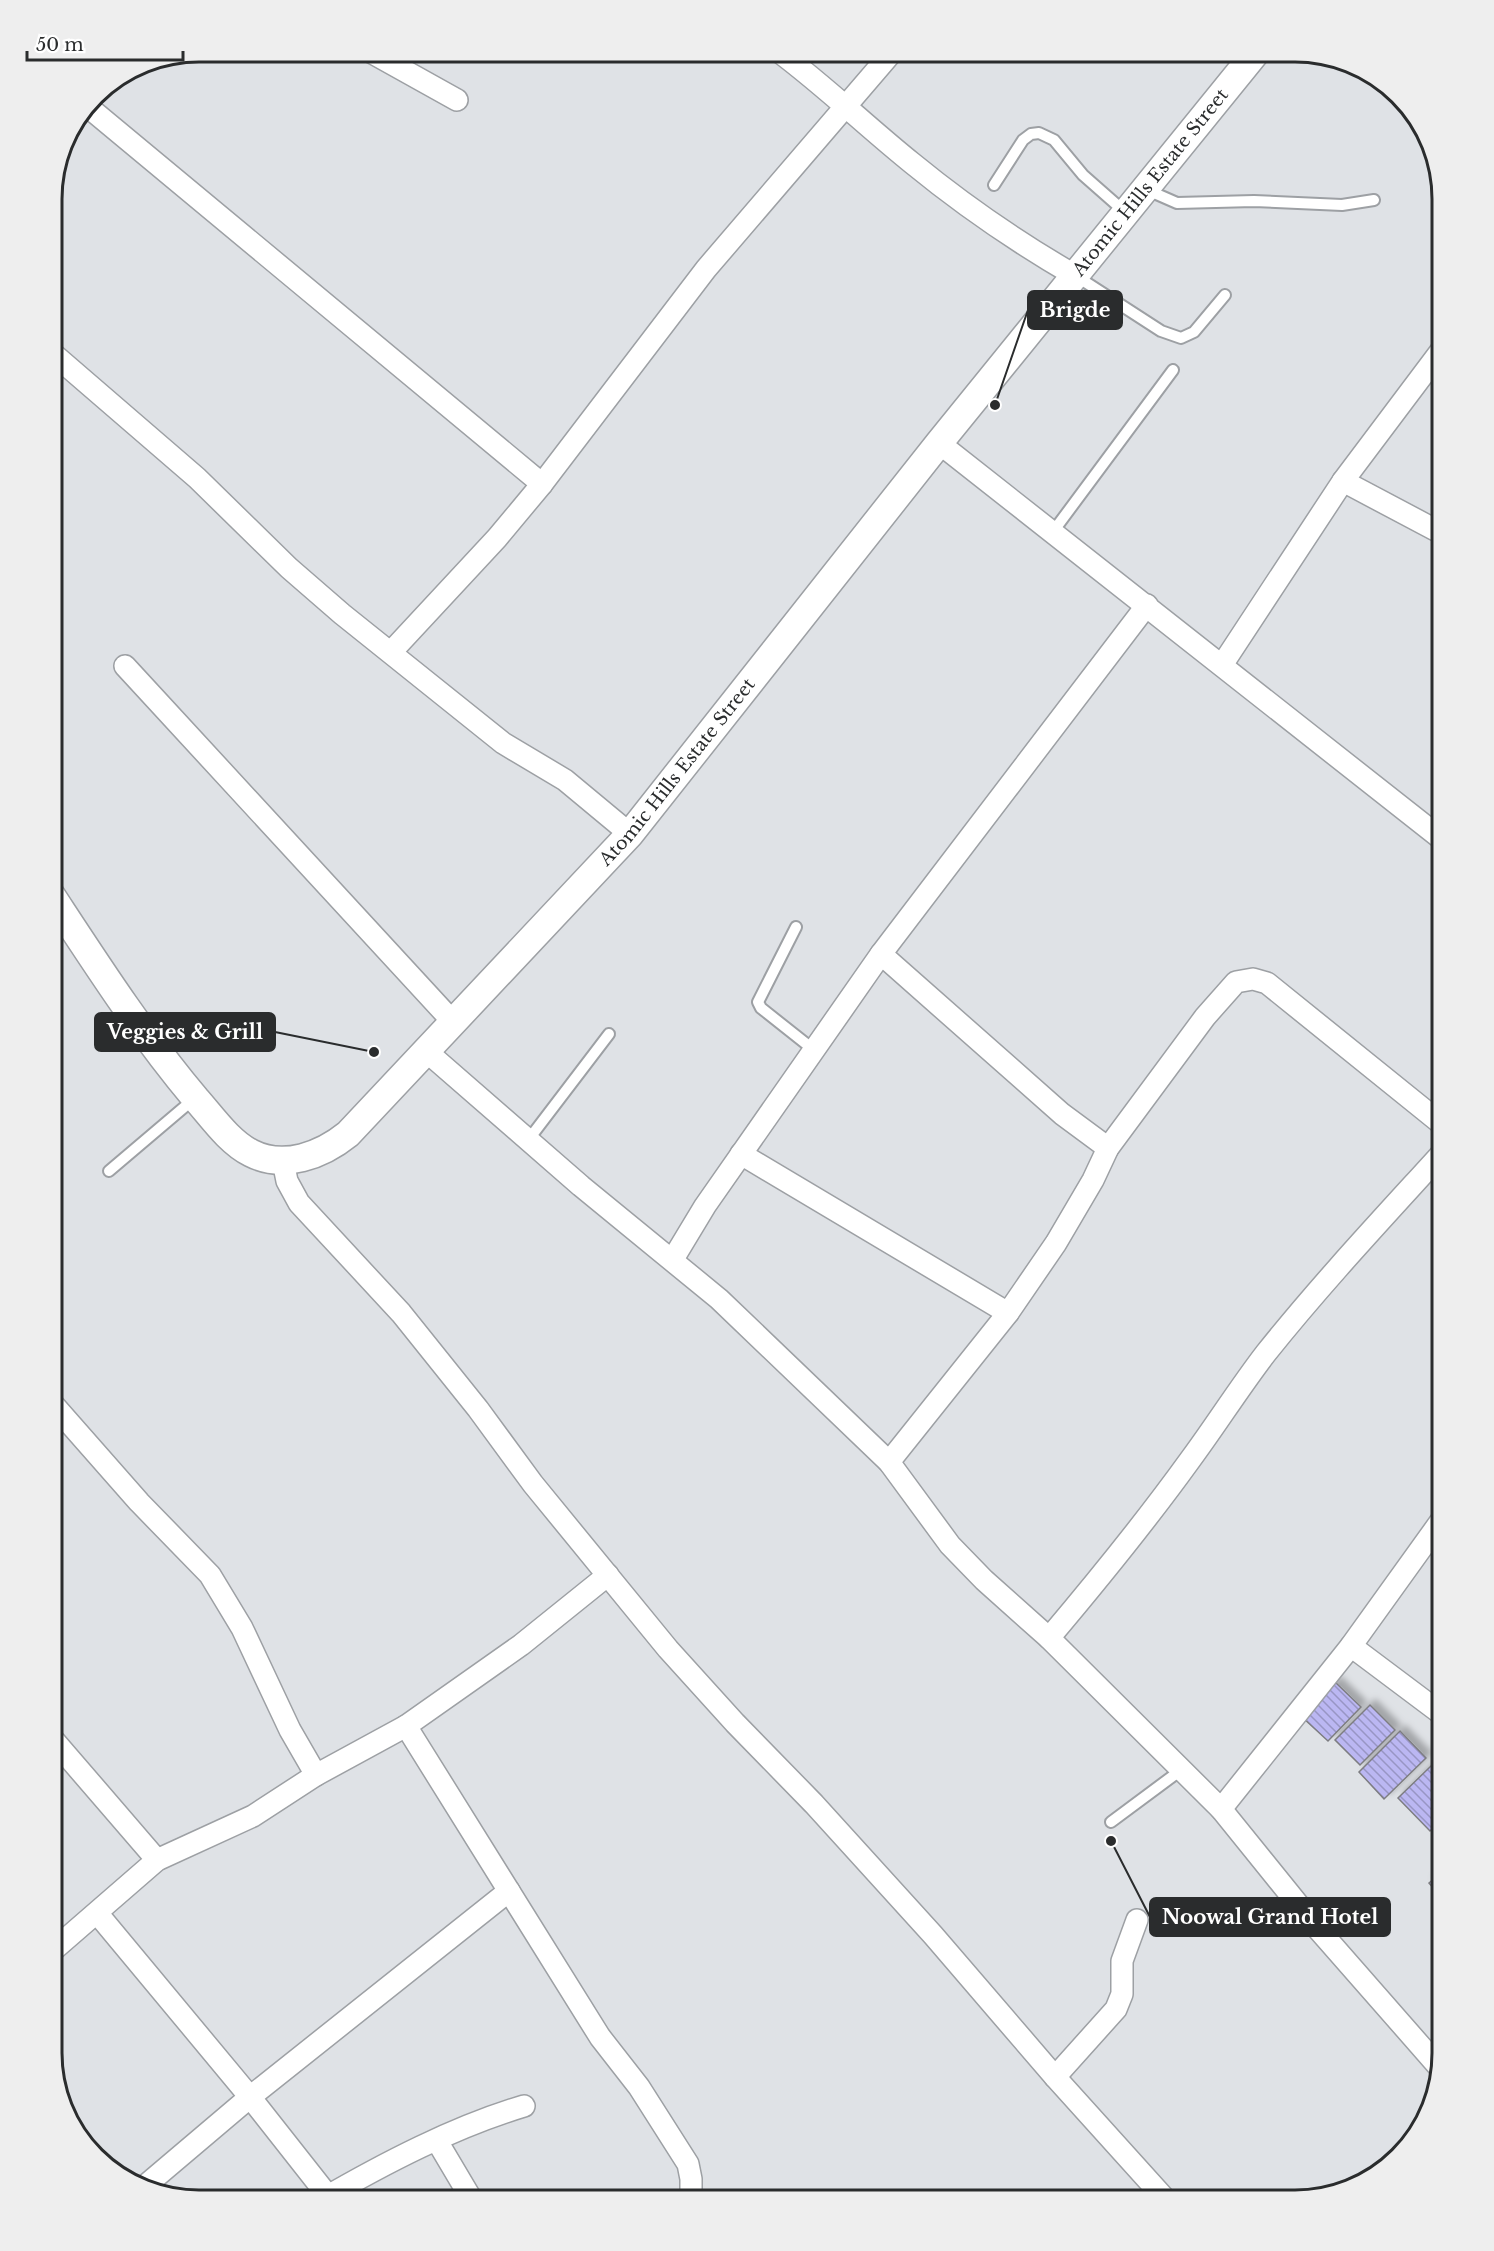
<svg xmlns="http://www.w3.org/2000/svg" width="1494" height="2251" font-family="'Libre Baskerville',serif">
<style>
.building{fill:url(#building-back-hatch);stroke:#7d7d81;stroke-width:1.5;filter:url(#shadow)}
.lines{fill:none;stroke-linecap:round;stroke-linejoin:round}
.service-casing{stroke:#9da0a4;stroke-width:14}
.minor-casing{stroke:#9da0a4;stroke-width:24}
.tertiary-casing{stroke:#9da0a4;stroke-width:30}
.service{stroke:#fff;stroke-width:10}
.minor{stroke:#fff;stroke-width:21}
.tertiary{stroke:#fff;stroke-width:27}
.labels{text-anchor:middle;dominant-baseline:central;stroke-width:6;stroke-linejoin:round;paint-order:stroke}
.street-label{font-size:18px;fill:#2a2c2d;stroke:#fff}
.rim{fill:none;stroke:#2a2c2d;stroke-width:3}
.leader{fill:none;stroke:#2a2c2d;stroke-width:2}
.callout-dot{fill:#2a2c2d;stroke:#fff;stroke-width:2}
.callout{fill:#2a2c2d;stroke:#2a2c2d;stroke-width:2}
.callout-label{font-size:20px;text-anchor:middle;font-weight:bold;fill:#fff}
</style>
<defs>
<pattern id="building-back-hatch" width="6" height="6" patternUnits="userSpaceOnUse" patternTransform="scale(1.5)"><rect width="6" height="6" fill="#bbb7f2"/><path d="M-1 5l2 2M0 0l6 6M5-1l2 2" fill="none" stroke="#9895c4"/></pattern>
<filter id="shadow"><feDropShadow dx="5.5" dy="-5.5" stdDeviation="3" flood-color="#0004"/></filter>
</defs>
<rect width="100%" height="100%" fill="#dfe2e6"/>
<g class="building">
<path d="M 1335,1682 L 1361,1707 L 1328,1741 L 1302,1717 Z"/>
<path d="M 1370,1705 L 1395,1730 L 1360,1765 L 1335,1740 Z"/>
<path d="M 1400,1731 L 1426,1758 L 1384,1799 L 1359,1772 Z"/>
<path d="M 1432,1765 L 1443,1777 L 1443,1818 L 1430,1831 L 1398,1798 Z"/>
<path d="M 1443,1871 L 1443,1897 L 1442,1898 L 1429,1883 Z"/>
</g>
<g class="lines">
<defs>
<g id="service">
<path d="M 994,185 L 1023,140 L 1031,134 L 1039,133 L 1054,140 L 1083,175 L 1125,212"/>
<path d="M 1145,189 L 1177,203 L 1254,201 L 1342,205 L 1374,200"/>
<path d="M 1076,276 L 1161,331 L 1181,338 L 1194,332 L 1225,295"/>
<path d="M 1052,533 L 1173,370"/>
<path d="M 796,927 L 758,1002 L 761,1008 L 814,1050"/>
<path d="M 529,1139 L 609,1034"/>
<path d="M 109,1171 L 195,1098"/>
<path d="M 1111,1822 L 1181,1770"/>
</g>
<g id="minor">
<path d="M 369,51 L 457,100"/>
<path d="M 778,51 C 825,86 866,126 912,163 C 962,204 1017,242 1074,275"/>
<path d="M 87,106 L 542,484"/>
<path d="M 51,352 L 197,478 L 289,568 L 342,614 L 503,743 L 565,780 L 630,834"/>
<path d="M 939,443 L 1443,840"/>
<path d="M 1343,481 L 1443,534"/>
<path d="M 392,651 L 497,538 L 542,484 L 706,269 L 893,51"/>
<path d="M 1222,665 L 1343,481 L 1443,348"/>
<path d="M 125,666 L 454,1023"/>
<path d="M 881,954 L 1062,1114 L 1108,1148"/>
<path d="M 426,1051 L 581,1186 L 719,1299 L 889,1462 L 950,1545 L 984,1580 L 1049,1638 L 1221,1809 L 1318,1929 L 1439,2067"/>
<path d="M 741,1154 L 1008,1313"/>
<path d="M 283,1161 L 287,1181 L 299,1203 L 401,1313 L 478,1409 L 533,1484 L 668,1649 L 735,1723 L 814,1804 L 933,1935 L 1055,2077 L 1166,2200"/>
<path d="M 673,1259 L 705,1206 L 881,954 L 1147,605"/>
<path d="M 51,1402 L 139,1502 L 210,1575 L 242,1628 L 290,1730 L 316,1775"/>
<path d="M 889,1462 L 1008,1313 L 1056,1243 L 1093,1180 L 1108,1148 L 1205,1017 L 1236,982 L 1253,979 L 1267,983 L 1443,1125"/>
<path d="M 1049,1638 C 1098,1580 1146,1521 1190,1460 C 1216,1425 1239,1388 1266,1353 C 1322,1283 1383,1218 1443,1152"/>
<path d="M 1351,1646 L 1443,1715"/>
<path d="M 406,1726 L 600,2037 L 639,2087 L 688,2164 L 691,2179 L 691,2195 L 687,2200"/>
<path d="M 51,1737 L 157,1860"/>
<path d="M 1221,1809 L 1351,1646 L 1443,1518"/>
<path d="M 97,1913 L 250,2097 L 145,2186"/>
<path d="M 51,1952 L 157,1860 L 253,1816 L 316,1775 L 406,1726 L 521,1645 L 608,1575"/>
<path d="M 1055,2077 L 1116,2009 L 1122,1994 L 1122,1961 L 1137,1920"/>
<path d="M 437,2141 L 472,2200"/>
<path d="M 328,2196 L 250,2097 L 509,1891"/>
<path d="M 321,2200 C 385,2163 454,2127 524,2106"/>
</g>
<g id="tertiary">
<path id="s1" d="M 51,895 C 97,965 142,1035 196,1099 C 212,1117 229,1142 251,1153 C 284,1170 322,1155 348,1134 L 630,834 L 939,443 L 1257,51"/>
</g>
</defs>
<use href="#service" class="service-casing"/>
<use href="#minor" class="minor-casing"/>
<use href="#tertiary" class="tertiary-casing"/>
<use href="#service" class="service"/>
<use href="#minor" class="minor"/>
<use href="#tertiary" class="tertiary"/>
</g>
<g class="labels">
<g class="street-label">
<text stroke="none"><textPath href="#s1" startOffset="1678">Atomic Hills Estate Street</textPath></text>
<text stroke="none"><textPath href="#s1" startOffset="922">Atomic Hills Estate Street</textPath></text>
</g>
</g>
<path d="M0 0H1494V2251H0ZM199 62H1295A137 137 0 0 1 1432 199V2053A137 137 0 0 1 1295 2190H199A137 137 0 0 1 62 2053V199A137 137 0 0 1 199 62Z" fill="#eee" fill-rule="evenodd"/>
<path class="rim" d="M199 62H1295A137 137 0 0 1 1432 199V2053A137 137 0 0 1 1295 2190H199A137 137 0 0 1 62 2053V199A137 137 0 0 1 199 62Z"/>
<path class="leader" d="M995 405L1028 310M374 1052L275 1032M1111 1841L1150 1917"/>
<g class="callout-dot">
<circle cx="995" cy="405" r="6"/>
<circle cx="374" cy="1052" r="6"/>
<circle cx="1111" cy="1841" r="6"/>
</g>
<g class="callout">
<rect x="1028" y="291" width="94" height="38" rx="6"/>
<rect x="95" y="1013" width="180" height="38" rx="6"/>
<rect x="1150" y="1898" width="240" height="38" rx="6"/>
</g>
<g class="callout-label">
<text x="1075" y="317">Brigde</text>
<text x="185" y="1039">Veggies &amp; Grill</text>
<text x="1270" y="1924">Noowal Grand Hotel</text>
</g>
<path d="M27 51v9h156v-9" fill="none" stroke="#2a2c2d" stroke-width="3"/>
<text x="36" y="51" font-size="18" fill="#2a2c2d" stroke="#ffffff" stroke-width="4.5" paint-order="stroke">50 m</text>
</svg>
